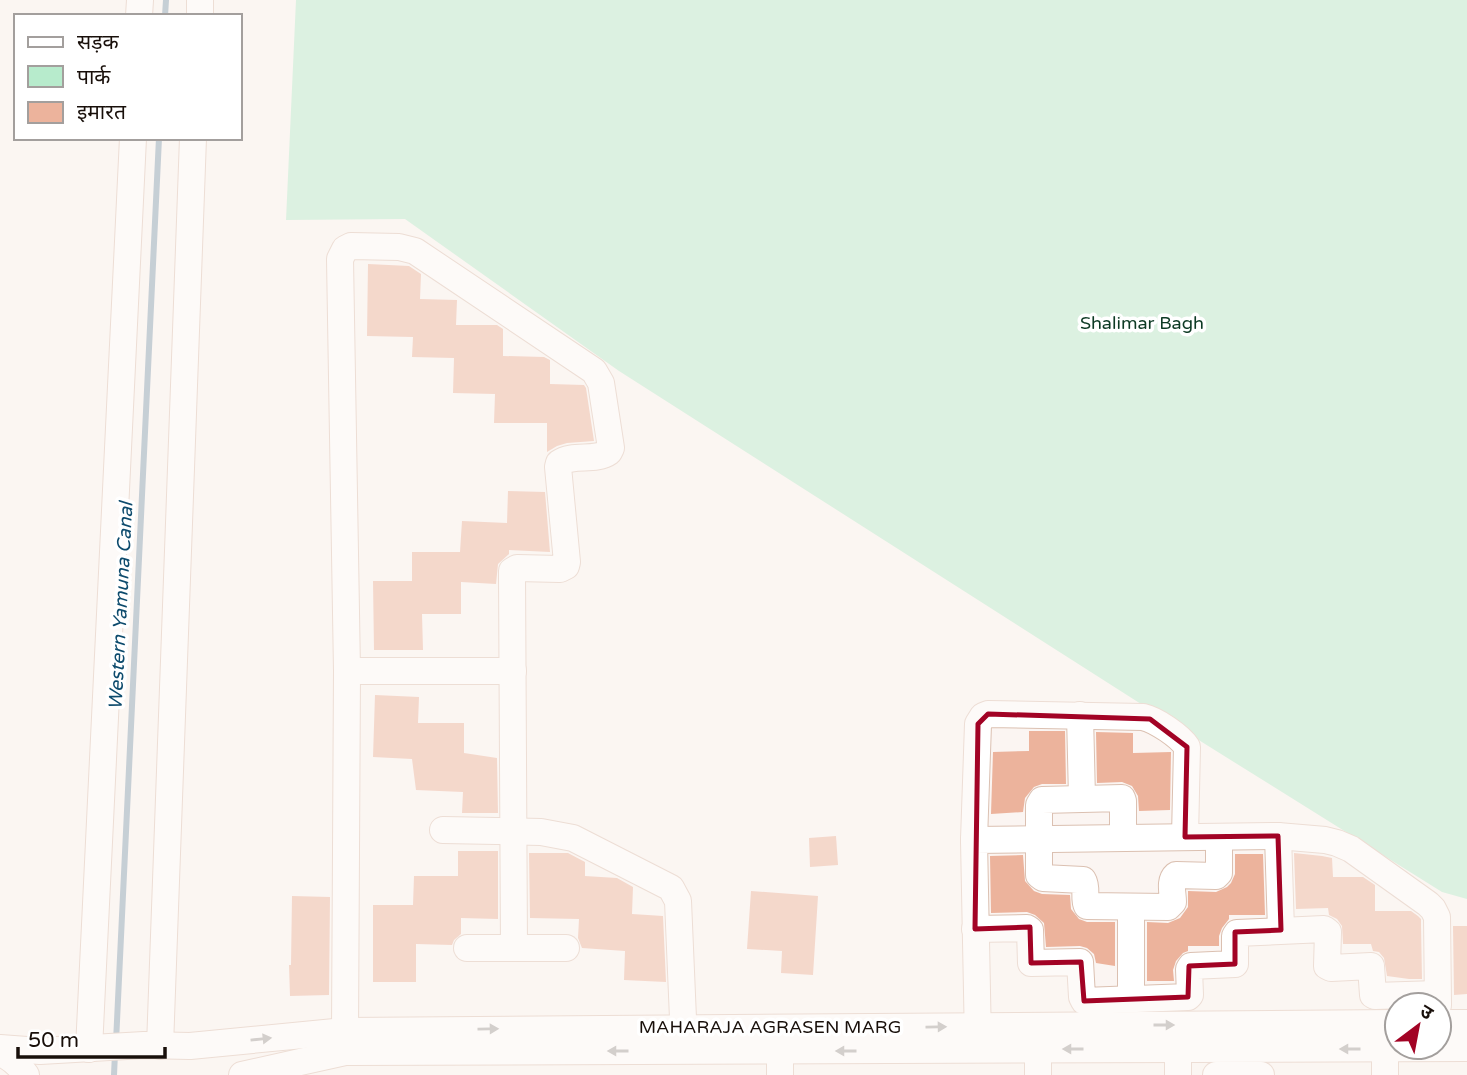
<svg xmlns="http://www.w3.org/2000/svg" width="1467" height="1075" font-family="'Varela Round','Noto Sans Devanagari',sans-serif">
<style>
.green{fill:#b7ebcc}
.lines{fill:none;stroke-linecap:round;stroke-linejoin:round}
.stream{stroke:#869fb2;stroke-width:6}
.building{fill:#ecb39c}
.minor-casing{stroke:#dbc0b1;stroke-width:28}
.minor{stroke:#fff;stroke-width:26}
.oneway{fill:#a39f9d}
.marked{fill:none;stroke:#a20325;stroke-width:5;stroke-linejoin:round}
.labels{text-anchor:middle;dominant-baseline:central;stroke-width:7;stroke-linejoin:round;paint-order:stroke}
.park-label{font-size:18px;fill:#0d3a24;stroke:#fff}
.street-label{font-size:18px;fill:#180f0a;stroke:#fff}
.water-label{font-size:19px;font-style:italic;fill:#0d4b6d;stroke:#fff}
</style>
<rect width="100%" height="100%" fill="#fbf5f2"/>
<path class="green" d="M 296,0 L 1467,0 L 1467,899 L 1442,892 L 1141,704 L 619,371 L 405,219 L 286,220 Z"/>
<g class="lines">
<g class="stream">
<path d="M 165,16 L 166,0"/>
<path d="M 116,1042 L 159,138"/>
<path d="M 114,1075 L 115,1053"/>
</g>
</g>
<g class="building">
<path d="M 368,264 L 409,266 L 421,274 L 420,299 L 457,300 L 456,325 L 497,325 L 503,329 L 503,356 L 544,357 L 550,360 L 550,384 L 584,385 L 586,388 L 594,441 L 567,443 L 557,446 L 547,452 L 547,423 L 494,423 L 495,394 L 453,393 L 454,358 L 412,357 L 413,337 L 367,336 Z"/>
<path d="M 508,491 L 545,492 L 550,552 L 509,550 L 509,554 L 498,564 L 496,584 L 461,582 L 461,614 L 422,614 L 423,650 L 374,650 L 373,581 L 412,581 L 412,552 L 460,552 L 462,521 L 507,523 Z"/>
<path d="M 375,695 L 419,697 L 418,723 L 464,723 L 464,753 L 497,758 L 498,813 L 462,813 L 463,792 L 416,790 L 412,759 L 373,757 Z"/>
<path d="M 1029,731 L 1065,731 L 1066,784 L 1042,784 L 1034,787 L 1025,798 L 1023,812 L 991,814 L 993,752 L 1029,751 Z"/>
<path d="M 1096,732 L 1133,733 L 1133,753 L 1171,752 L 1170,810 L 1139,811 L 1138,796 L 1132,786 L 1122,782 L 1097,783 Z"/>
<path d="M 836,836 L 838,865 L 810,867 L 809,838 Z"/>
<path d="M 458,851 L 498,851 L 498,919 L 461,918 L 461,934 L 454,940 L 452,945 L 416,944 L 416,982 L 373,982 L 373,905 L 413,905 L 414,876 L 458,876 Z"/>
<path d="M 529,853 L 568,853 L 585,862 L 585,876 L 617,878 L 633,887 L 632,914 L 663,916 L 666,982 L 624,980 L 625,951 L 582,948 L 578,938 L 579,919 L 530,918 Z"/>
<path d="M 1294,853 L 1322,856 L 1332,858 L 1333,877 L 1363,877 L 1375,885 L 1375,911 L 1411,911 L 1418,916 L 1421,919 L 1421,926 L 1422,979 L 1409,979 L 1387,976 L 1384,958 L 1379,952 L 1373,951 L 1371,944 L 1343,944 L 1342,926 L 1337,919 L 1329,915 L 1328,908 L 1296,909 Z"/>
<path d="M 1235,854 L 1263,854 L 1265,915 L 1229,915 L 1229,919 L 1222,928 L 1219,936 L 1219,946 L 1188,946 L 1188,951 L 1183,953 L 1176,961 L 1173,970 L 1174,981 L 1147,981 L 1147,922 L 1168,923 L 1180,918 L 1188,907 L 1188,891 L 1216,892 L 1227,887 L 1231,883 L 1235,874 Z"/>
<path d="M 1023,855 L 1025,881 L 1034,891 L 1042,894 L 1070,895 L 1071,909 L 1079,919 L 1087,922 L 1115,922 L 1115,966 L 1096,963 L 1094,954 L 1087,948 L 1080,946 L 1046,947 L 1044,923 L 1035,915 L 1027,912 L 991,913 L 990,856 Z"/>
<path d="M 751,891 L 818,896 L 813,975 L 781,973 L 782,951 L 747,949 Z"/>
<path d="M 292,896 L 330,897 L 329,995 L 290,996 L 289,965 L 291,965 Z"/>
<path d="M 1453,926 L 1467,926 L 1467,994 L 1454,995 Z"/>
</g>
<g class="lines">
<defs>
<g id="minor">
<path d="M 139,16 L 140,0"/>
<path d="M 200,16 L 200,0"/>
<path d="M 347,671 L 513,671"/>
<path d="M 1080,715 L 1082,798"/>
<path d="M 443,830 L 541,832 L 573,838 L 671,888 L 678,901 L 684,1042"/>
<path d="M 1278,836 L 1281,930"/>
<path d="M 1123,838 L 1123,801 L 1122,798 L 1042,800 L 1039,805 L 1039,875 L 1043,878 L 1083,880 C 1088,888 1083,899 1087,906 L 1168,907 L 1173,902 C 1173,893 1169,881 1176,875 L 1216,876 L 1219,873 L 1219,837"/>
<path d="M 974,840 L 978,724 L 983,716 L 988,714 L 1143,717 C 1156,720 1180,736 1187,747 L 1185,837"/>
<path d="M 1131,907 L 1131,999"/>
<path d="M 975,929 L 1027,928 L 1030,930 L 1031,963 L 1080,962 L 1082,997 L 1084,1001 L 1188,997 L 1190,995 L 1189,969 L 1191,966 L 1235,964 L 1235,936 L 1237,933 L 1324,929 L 1328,932 L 1327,966 L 1331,968 L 1371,966 L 1373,995 L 1375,996 L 1437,994"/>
<path d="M 467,948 L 566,948"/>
<path d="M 1439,1023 L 1467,1023"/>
<path d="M 345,1031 L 347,671 L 340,259 L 345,249 L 351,246 L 399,247 L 415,251 L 594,371 L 601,383 L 611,448 L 609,452 C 595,462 573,453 559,463 L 558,467 L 567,562 L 566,566 L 560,569 L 517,568 L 512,571 L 512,574 L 514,948"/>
<path d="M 780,1034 L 780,1075"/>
<path d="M 978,1042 L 974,840 L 1278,836 L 1325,840 L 1337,843 L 1351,849 L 1428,904 L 1433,909 L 1437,917 L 1438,1005"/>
<path d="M 160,1046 L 193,138"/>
<path d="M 0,1048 L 40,1051 L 144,1045 L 190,1046 L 345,1031 L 1397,1023"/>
<path d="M 89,1049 L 133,138"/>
<path d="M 1385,1049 L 1385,1075"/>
<path d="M 0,1053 C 10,1057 20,1066 26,1075"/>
<path d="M 242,1075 L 345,1052 L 1467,1048"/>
<path d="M 1038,1075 L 1038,1031"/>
<path d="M 1178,1075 L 1178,1049"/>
<path d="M 1216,1075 L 1261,1075"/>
</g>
</defs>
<use href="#minor" class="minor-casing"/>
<use href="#minor" class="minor"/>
</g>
<defs><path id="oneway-solid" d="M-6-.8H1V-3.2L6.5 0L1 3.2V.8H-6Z" transform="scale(1.75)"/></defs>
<g class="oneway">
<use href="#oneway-solid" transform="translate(1164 1025)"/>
<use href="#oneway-solid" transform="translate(936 1027) rotate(-1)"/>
<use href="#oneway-solid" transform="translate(488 1029) rotate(-1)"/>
<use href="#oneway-solid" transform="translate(261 1039) rotate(-6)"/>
<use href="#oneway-solid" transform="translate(1073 1049) rotate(180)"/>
<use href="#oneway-solid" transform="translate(1350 1049) rotate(180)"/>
<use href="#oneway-solid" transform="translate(618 1051) rotate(-180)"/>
<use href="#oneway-solid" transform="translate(846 1051) rotate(180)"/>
</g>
<path d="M0 0H1467V1075H0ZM 988,714 L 1150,719 L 1187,747 L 1185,837 L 1278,836 L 1281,930 L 1235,932 L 1235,964 L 1189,966 L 1188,997 L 1084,1001 L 1081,962 L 1031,963 L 1030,927 L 975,929 L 978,724 Z" fill="#fbf5f2" fill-opacity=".55" fill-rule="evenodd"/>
<path class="marked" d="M 988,714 L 1150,719 L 1187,747 L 1185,837 L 1278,836 L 1281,930 L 1235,932 L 1235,964 L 1189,966 L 1188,997 L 1084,1001 L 1081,962 L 1031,963 L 1030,927 L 975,929 L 978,724 Z"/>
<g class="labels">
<g class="park-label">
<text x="1142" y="323">Shalimar Bagh</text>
</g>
<g class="street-label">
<text x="770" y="1027">MAHARAJA AGRASEN MARG</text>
</g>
<g class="water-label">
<text transform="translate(121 606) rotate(-87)">Western Yamuna Canal</text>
</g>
</g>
<rect x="14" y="14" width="228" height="126" fill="#ffffff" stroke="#a39f9d" stroke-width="2"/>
<rect x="28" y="37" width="35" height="10" fill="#ffffff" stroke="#a39f9d" stroke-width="2"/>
<text x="77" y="49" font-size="21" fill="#180f0a">सड़क</text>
<rect x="28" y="66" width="35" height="21" fill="#b7ebcc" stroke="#a39f9d" stroke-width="2"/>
<text x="77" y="84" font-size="21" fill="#180f0a">पार्क</text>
<rect x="28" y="102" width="35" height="21" fill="#ecb39c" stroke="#a39f9d" stroke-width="2"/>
<text x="77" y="119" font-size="21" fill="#180f0a">इमारत</text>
<g transform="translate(1418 1026) rotate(32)"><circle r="33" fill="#ffffff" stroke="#a39f9d" stroke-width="2"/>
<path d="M0-5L12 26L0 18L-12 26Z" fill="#a20325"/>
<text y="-10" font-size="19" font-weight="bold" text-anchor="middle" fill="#180f0a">उ</text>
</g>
<path d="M18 1047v10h147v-10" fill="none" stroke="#180f0a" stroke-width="3.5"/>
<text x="28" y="1047" font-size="21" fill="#180f0a" stroke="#ffffff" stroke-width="5" paint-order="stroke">50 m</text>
</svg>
